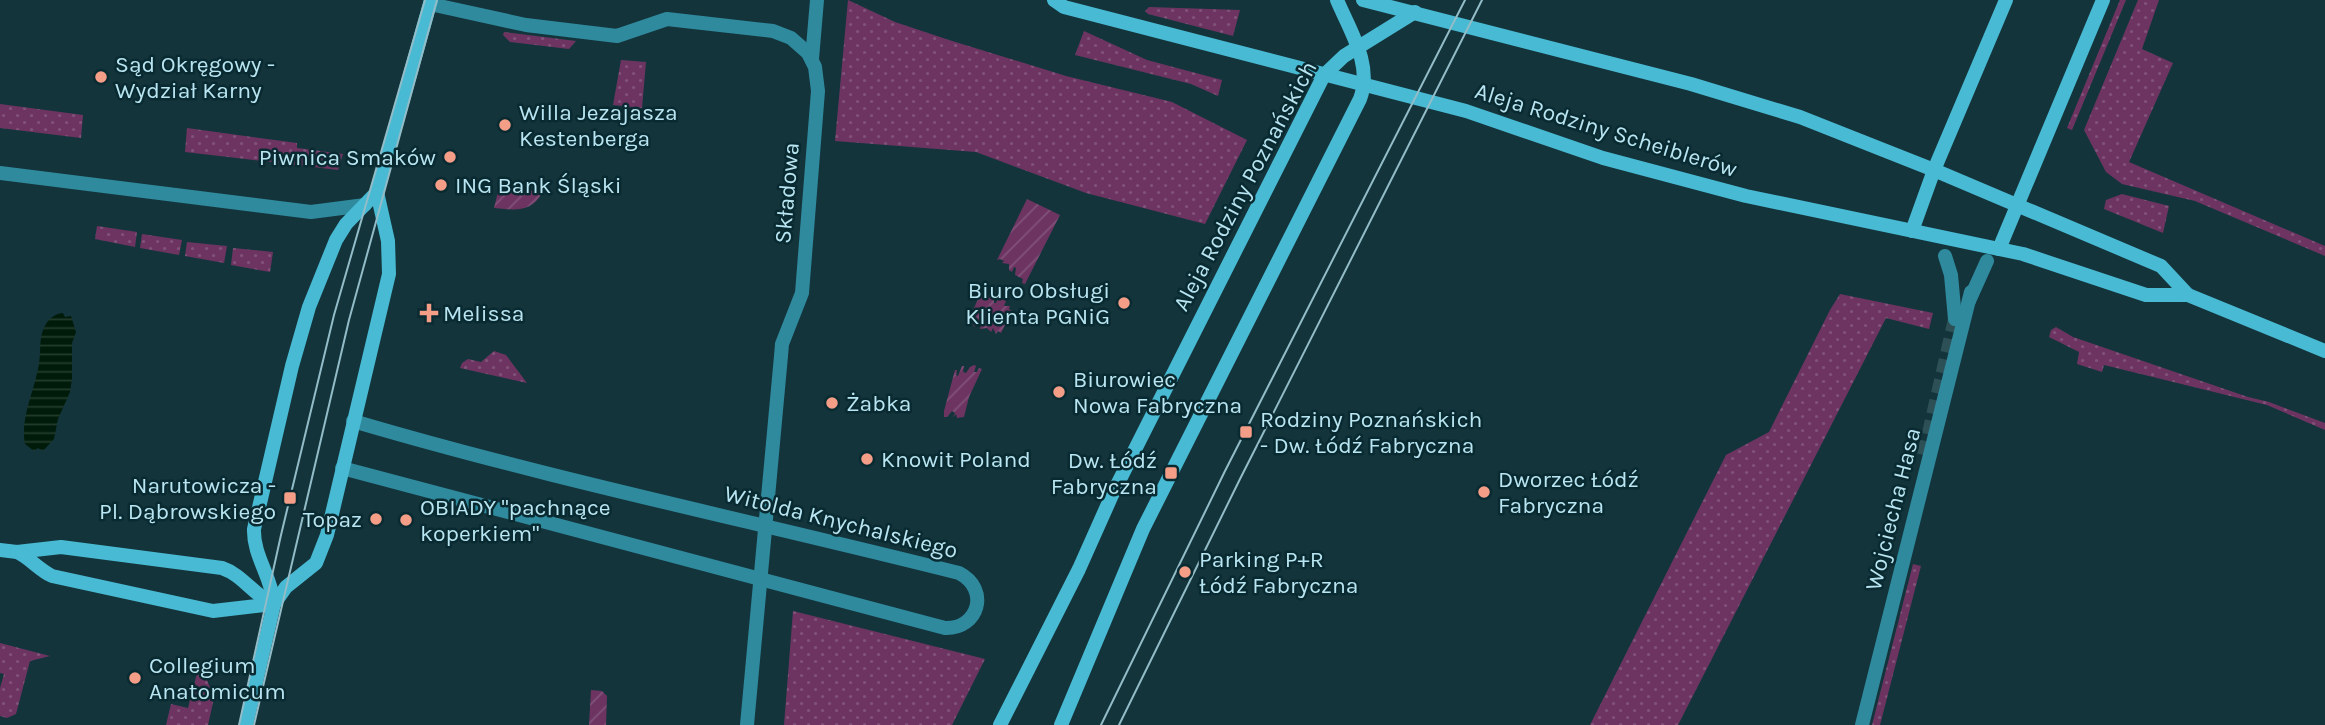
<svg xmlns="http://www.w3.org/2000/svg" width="2325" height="725" font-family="Karla,sans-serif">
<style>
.grass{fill:url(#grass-dots)}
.garden{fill:url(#garden-furrows)}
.water{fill:url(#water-rules)}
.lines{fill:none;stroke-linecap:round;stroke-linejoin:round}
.street-tunnel{stroke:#2d4f56;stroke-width:14;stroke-dasharray:14 7;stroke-linecap:butt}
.street{stroke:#2f8a9e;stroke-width:14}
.secondary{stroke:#48bad3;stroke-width:14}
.tram{stroke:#92bcc7;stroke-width:2}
.poi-dot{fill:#f49e88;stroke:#092a31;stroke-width:2.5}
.labels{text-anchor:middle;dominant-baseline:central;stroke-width:5;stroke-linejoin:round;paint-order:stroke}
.poi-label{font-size:23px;fill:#b8e5f1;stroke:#092a31;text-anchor:start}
.street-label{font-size:23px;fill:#b8e5f1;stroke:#092a31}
</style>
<defs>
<pattern id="grass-dots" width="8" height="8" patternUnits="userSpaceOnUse" patternTransform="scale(1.75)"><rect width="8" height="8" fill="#6d3462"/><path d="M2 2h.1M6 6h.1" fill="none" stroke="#805179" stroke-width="1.8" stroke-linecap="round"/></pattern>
<pattern id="garden-furrows" width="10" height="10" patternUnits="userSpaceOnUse" patternTransform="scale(1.75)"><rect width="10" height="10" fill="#6d3462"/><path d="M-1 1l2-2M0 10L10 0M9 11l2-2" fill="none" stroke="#805179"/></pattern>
<pattern id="water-rules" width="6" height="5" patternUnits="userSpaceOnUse" patternTransform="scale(1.75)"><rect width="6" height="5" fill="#001b09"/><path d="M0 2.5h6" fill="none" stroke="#233c2d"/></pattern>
</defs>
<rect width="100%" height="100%" fill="#14343b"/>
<g class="grass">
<path d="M 848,0 L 895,22 L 949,40 L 1066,76 L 1172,102 L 1247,140 L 1205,224 L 1086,193 L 976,152 L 835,141 Z"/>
<path d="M 2120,0 L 2126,0 L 2072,130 L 2067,128 Z"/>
<path d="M 2138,0 L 2159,0 L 2142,49 L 2173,63 L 2129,162 L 2325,246 L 2325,256 L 2195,201 L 2122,184 L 2106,172 L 2084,130 Z"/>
<path d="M 1149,7 L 1240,10 L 1233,36 L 1148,14 L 1145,11 Z"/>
<path d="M 1084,31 L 1147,60 L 1222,80 L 1218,96 L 1191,84 L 1075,55 Z"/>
<path d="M 504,32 L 576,41 L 569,49 L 510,42 L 503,35 Z"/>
<path d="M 621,60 L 646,62 L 642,108 L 613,105 Z"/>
<path d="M 0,104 L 83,115 L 81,138 L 0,128 Z"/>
<path d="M 187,128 L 297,143 L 297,148 L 343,154 L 338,170 L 185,152 Z"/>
<path d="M 2122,194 L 2169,206 L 2163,233 L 2104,209 L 2106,200 Z"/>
<path d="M 97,226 L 137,232 L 135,247 L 95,239 Z"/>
<path d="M 142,234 L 182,240 L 179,255 L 140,248 Z"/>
<path d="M 187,242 L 227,246 L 224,263 L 185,256 Z"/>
<path d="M 233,248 L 273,252 L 270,272 L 231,265 Z"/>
<path d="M 1840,294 L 1933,313 L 1929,329 L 1886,318 L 1678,725 L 1590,725 L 1726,455 L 1769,432 L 1830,310 Z"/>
<path d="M 2056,327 L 2073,337 L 2248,397 L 2269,402 L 2325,423 L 2325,430 L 2267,405 L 2104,365 L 2102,372 L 2077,364 L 2079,352 L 2049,337 L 2051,330 Z"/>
<path d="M 494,351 L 506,355 L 527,383 L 460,368 L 462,363 L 468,359 L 481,362 Z"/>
<path d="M 1913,564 L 1921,566 L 1880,725 L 1872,725 Z"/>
<path d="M 793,611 L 985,659 L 952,725 L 784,725 Z"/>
<path d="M 0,643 L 50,656 L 30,661 L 16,714 L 7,718 L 0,716 L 0,688 L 4,674 L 0,673 Z"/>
<path d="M 200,662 L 214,698 L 208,725 L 166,725 L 171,704 L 188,708 Z"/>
</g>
<g class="garden">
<path d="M 500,184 L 542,193 C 531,213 514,210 494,208 Z"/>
<path d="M 1027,199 L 1060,215 L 1025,284 L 1022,283 L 1023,279 L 1015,275 L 1016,268 L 1014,267 L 1012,272 L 1009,270 L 1009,264 L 1002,263 L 1004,261 L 1000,259 L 997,260 Z"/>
<path d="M 982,290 L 988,290 L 986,294 L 989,295 L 990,293 L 994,295 L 994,303 L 996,303 L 999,296 L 1006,301 L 1004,306 L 1010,306 L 1009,309 L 1012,311 L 1001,333 L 998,331 L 996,334 L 993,328 L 991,332 L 987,328 L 980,329 L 981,325 L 977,322 L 975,327 L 973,325 L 973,322 L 970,322 L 970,325 L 967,324 Z"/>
<path d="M 974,365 L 976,366 L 974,372 L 977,372 L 979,368 L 982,369 L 969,397 L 964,417 L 957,418 L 956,414 L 953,417 L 955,413 L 952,411 L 947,417 L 944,417 L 944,411 L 955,370 L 957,370 L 956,375 L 958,376 L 962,366 L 964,366 L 963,372 L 966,373 L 970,367 Z"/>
<path d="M 591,690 L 602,691 L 607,696 L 606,725 L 589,725 Z"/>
</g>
<path class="water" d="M 63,313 L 65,317 L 71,316 L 76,332 L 72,343 L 72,379 L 70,392 L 58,419 L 54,439 L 43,451 L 38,448 L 34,451 L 25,444 C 20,416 35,391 39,363 C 41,352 39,340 43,330 C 47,320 53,314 63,313 Z"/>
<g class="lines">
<path class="street-tunnel" d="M 1924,455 L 1955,319"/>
<g class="street">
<path d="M 430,4 L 526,25 L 617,36 L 667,19 L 773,31 L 791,38 L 808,53 L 815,67 L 818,91 L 802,293 L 782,344 L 781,356 L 747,725"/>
<path d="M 812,59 L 817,0"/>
<path d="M 0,173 L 311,212 L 365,205"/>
<path d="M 1945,256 L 1951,275 L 1955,319"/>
<path d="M 1969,301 L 1987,261"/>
<path d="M 342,468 L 945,628 C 979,629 990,589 959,573 C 757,522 553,480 353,421"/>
<path d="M 1862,725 L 1971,292"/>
</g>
<g class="secondary">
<path d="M 1054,0 L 1064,7 L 1466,111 L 1603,158 L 1746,196 L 2023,254 L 2146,295 L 2188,295 L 2325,351"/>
<path d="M 1363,0 L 1691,84 L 1800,117 L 1934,170 L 2161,266 L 2188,295"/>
<path d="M 1912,231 L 1934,170 L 2006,0"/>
<path d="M 1999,249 L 2103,0"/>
<path d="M 0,550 L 17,552 L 61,547 L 222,568 C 243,575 254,596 274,604"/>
<path d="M 17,552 C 30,558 39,570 52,576 L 213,611 L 273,604"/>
<path d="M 274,604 C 272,577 253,556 254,529 L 292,366 L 309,307 L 336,240 L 346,224 L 377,192 L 431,0"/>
<path d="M 246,725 L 274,604 L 286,587 L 316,563 L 327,535 L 389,274 L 388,241 L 377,192"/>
<path d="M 1000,725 L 1079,569 L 1112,495 L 1324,75 L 1344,56 L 1415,12"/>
<path d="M 1061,725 L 1143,529 L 1360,99 C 1373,65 1350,31 1337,0"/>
</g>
<g class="tram">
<path d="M 239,725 L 281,535 L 334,315 L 425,0"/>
<path d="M 254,725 L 349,320 L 437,0"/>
<path d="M 1101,725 L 1225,471 L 1465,0"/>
<path d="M 1119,725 L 1240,479 L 1482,0"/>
</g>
</g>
<g class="poi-dot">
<circle cx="101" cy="77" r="7"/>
<circle cx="505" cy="125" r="7"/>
<circle cx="450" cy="157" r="7"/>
<circle cx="441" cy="185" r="7"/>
<circle cx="1124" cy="303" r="7"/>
<path d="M425.5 302.5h7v7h7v7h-7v7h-7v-7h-7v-7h7z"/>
<circle cx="1059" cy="392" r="7"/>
<circle cx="832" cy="403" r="7"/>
<rect x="1239" y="425" width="14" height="14" rx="3.5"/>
<circle cx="867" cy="459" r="7"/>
<rect x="1164" y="466" width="14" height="14" rx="3.5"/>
<circle cx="1484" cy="492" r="7"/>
<rect x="283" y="491" width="14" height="14" rx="3.5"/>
<circle cx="376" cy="519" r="7"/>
<circle cx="406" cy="520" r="7"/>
<circle cx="1185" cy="572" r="7"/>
<circle cx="135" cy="678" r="7"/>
</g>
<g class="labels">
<g class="poi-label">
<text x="115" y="64">Sąd Okręgowy -<tspan x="115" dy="26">Wydział Karny</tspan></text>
<text x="519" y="112">Willa Jezajasza<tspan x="519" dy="26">Kestenberga</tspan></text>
<text x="436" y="157" text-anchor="end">Piwnica Smaków</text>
<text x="455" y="185">ING Bank Śląski</text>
<text x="1110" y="290" text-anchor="end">Biuro Obsługi<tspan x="1110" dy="26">Klienta PGNiG</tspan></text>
<text x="443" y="313">Melissa</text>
<text x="1073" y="379">Biurowiec<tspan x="1073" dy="26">Nowa Fabryczna</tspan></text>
<text x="846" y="403">Żabka</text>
<text x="1260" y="419">Rodziny Poznańskich<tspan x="1260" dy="26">- Dw. Łódź Fabryczna</tspan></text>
<text x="881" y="459">Knowit Poland</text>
<text x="1157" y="460" text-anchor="end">Dw. Łódź<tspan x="1157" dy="26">Fabryczna</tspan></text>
<text x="1498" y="479">Dworzec Łódź<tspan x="1498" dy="26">Fabryczna</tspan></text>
<text x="276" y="485" text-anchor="end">Narutowicza -<tspan x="276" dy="26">Pl. Dąbrowskiego</tspan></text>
<text x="420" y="507">OBIADY "pachnące<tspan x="420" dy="26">koperkiem"</tspan></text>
<text x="362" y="519" text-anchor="end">Topaz</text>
<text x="1199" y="559">Parking P+R<tspan x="1199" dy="26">Łódź Fabryczna</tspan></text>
<text x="149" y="665">Collegium<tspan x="149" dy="26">Anatomicum</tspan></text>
</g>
<g class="street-label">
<text transform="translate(1606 130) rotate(17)">Aleja Rodziny Scheiblerów</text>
<text transform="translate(1245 186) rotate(-62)">Aleja Rodziny Poznańskich</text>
<text transform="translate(787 193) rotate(-85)">Składowa</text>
<text transform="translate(1893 509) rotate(-76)">Wojciecha Hasa</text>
<text transform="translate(841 522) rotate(14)">Witolda Knychalskiego</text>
</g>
</g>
</svg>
